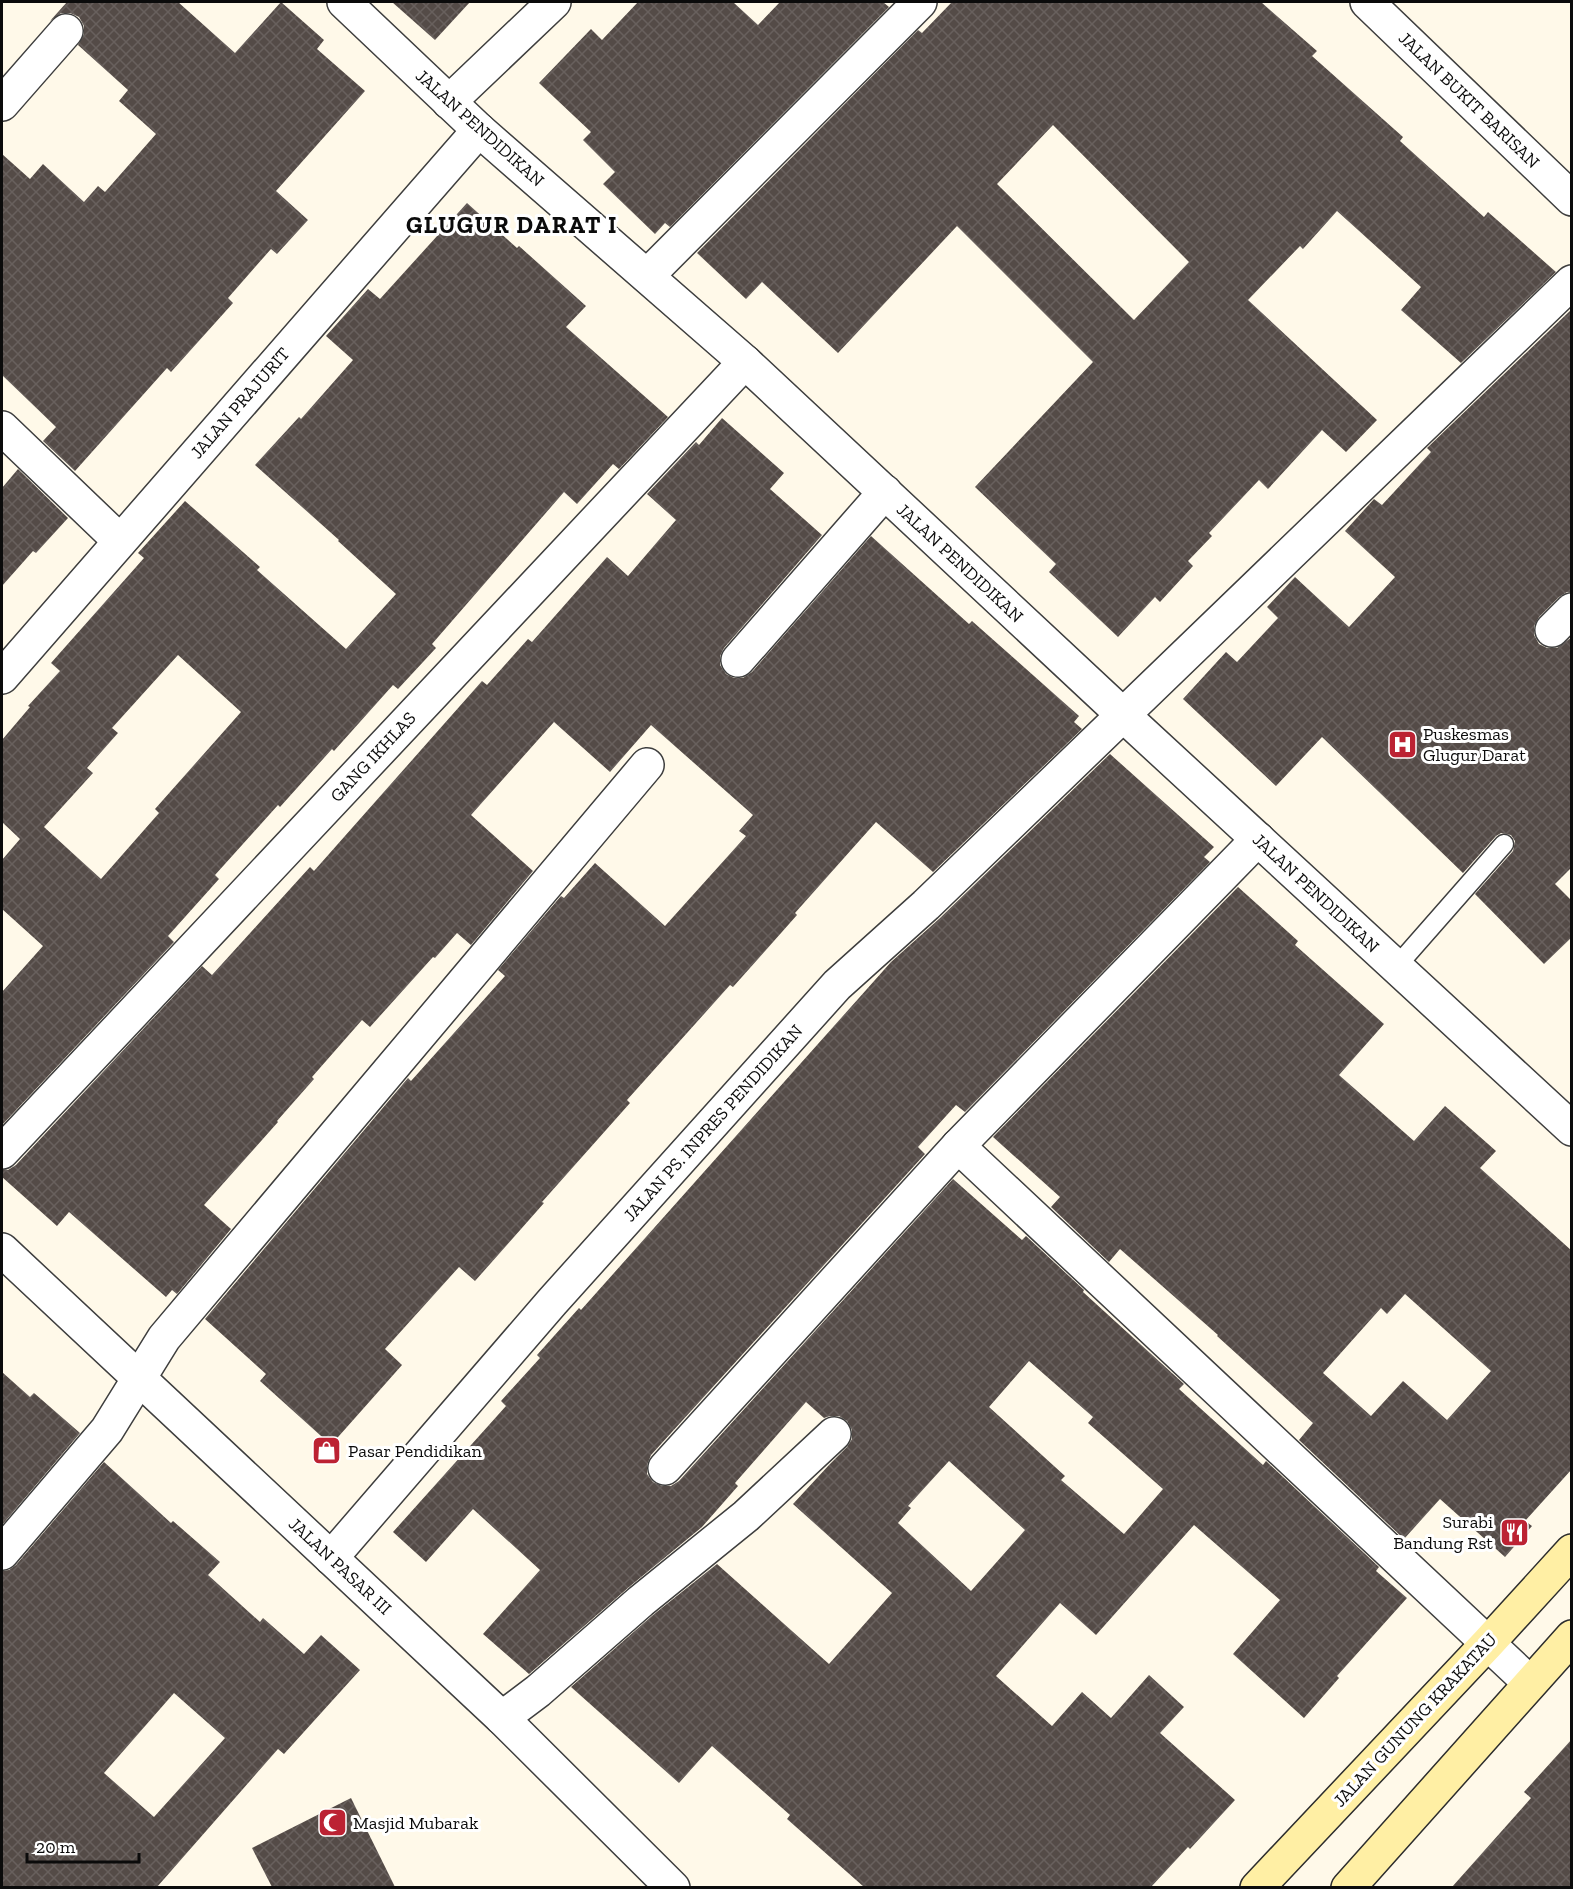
<svg xmlns="http://www.w3.org/2000/svg" width="1573" height="1889" font-family="'Zilla Slab',serif">
<style>
.building{fill:url(#building-cross-hatch);fill-rule:evenodd}
.lines{fill:none;stroke-linecap:round;stroke-linejoin:round}
.service-casing{stroke:#3e3e3e;stroke-width:21}
.minor-casing{stroke:#3e3e3e;stroke-width:36}
.tertiary-casing{stroke:#3e3e3e;stroke-width:36}
.secondary-casing{stroke:#2d2d2d;stroke-width:36}
.service{stroke:#fff;stroke-width:18}
.minor{stroke:#fff;stroke-width:33}
.tertiary{stroke:#fff;stroke-width:33}
.secondary{stroke:#ffefa4;stroke-width:33}
.labels{text-anchor:middle;dominant-baseline:central;stroke-width:6;stroke-linejoin:round;paint-order:stroke}
.street-label{font-size:18px;fill:#0b0b0b;stroke:#fff}
.poi-label{font-size:18px;fill:#0b0b0b;stroke:#fff;text-anchor:start}
.district-label{font-size:24px;font-weight:bold;letter-spacing:1.5px;fill:#0b0b0b;stroke:#fff}
</style>
<defs>
<pattern id="building-cross-hatch" width="8" height="8" patternUnits="userSpaceOnUse" patternTransform="scale(1.5)"><rect width="8" height="8" fill="#544b47"/><path d="M0 0l8 8M0 8l8-8" fill="none" stroke="#68605d"/></pattern>
</defs>
<rect width="100%" height="100%" fill="#fff9e9"/>
<g class="building">
<path d="M 67,2 L 178,2 L 235,53 L 281,2 L 324,40 L 317,49 L 365,91 L 276,191 L 308,220 L 277,254 L 271,249 L 228,298 L 233,303 L 171,372 L 167,368 L 75,471 L 43,441 L 56,427 L 2,375 L 2,154 L 30,179 L 43,164 L 84,202 L 98,186 L 105,192 L 156,134 L 119,101 L 128,90 L 78,45 L 84,34 L 84,26 L 79,17 L 70,13 L 61,13 L 50,21 Z"/>
<path d="M 392,2 L 470,2 L 435,40 Z"/>
<path d="M 638,2 L 733,2 L 758,25 L 780,2 L 883,2 L 889,7 L 670,227 L 665,223 L 655,234 L 603,184 L 615,172 L 583,140 L 591,132 L 539,83 L 591,29 L 602,40 Z"/>
<path d="M 952,2 L 1261,2 L 1317,51 L 1312,56 L 1403,137 L 1400,141 L 1484,217 L 1488,212 L 1556,272 L 1461,363 L 1401,310 L 1421,287 L 1337,211 L 1303,249 L 1300,246 L 1248,300 L 1377,420 L 1346,452 L 1322,430 L 1268,489 L 1259,480 L 1209,533 L 1212,536 L 1188,561 L 1193,566 L 1160,602 L 1155,597 L 1118,637 L 1049,572 L 1056,564 L 975,487 L 1093,362 L 957,226 L 838,353 L 762,282 L 746,299 L 697,253 L 918,30 L 922,33 ZM 1053,125 L 1189,262 L 1134,320 L 997,184 Z"/>
<path d="M 467,203 L 517,248 L 519,246 L 586,306 L 566,327 L 668,417 L 619,469 L 613,464 L 577,504 L 564,492 L 432,644 L 436,648 L 398,689 L 393,685 L 334,751 L 332,749 L 280,807 L 278,805 L 215,875 L 219,879 L 168,936 L 174,942 L 2,1125 L 2,992 L 43,946 L 2,909 L 2,860 L 20,839 L 2,822 L 2,740 L 30,707 L 28,706 L 60,671 L 51,663 L 144,558 L 138,553 L 185,501 L 260,567 L 257,570 L 346,649 L 396,594 L 338,541 L 339,540 L 255,465 L 299,417 L 301,419 L 353,360 L 326,336 L 368,289 L 380,299 ZM 178,655 L 241,712 L 155,809 L 159,813 L 101,879 L 44,827 L 93,773 L 87,768 L 118,733 L 112,728 Z"/>
<path d="M 1572,309 L 1572,592 L 1567,592 L 1559,597 L 1539,617 L 1534,626 L 1534,635 L 1539,644 L 1547,648 L 1557,648 L 1572,637 L 1572,867 L 1555,884 L 1572,901 L 1572,937 L 1544,964 L 1475,894 L 1513,851 L 1515,841 L 1511,835 L 1501,833 L 1496,836 L 1463,873 L 1322,737 L 1276,786 L 1183,699 L 1226,652 L 1237,662 L 1278,618 L 1267,607 L 1295,577 L 1349,627 L 1395,577 L 1345,531 L 1374,499 L 1382,505 L 1431,452 L 1427,448 Z"/>
<path d="M 722,418 L 784,473 L 770,489 L 822,535 L 724,648 L 720,656 L 720,665 L 726,674 L 734,678 L 743,678 L 752,672 L 871,536 L 969,624 L 972,621 L 1079,716 L 1074,722 L 1082,729 L 933,872 L 876,822 L 795,913 L 797,915 L 733,987 L 730,985 L 627,1100 L 630,1103 L 542,1202 L 544,1203 L 475,1281 L 459,1267 L 385,1349 L 402,1365 L 331,1445 L 260,1381 L 266,1374 L 205,1319 L 408,1078 L 411,1081 L 505,976 L 498,970 L 561,896 L 564,898 L 595,863 L 665,926 L 746,836 L 739,831 L 753,815 L 651,725 L 610,772 L 554,722 L 471,815 L 533,871 L 471,945 L 457,933 L 435,958 L 433,957 L 370,1027 L 362,1020 L 312,1077 L 314,1079 L 277,1121 L 278,1122 L 204,1205 L 231,1229 L 177,1294 L 172,1290 L 166,1297 L 69,1212 L 57,1226 L 2,1177 L 2,1170 L 8,1170 L 16,1165 L 202,966 L 212,975 L 310,867 L 314,871 L 482,681 L 487,685 L 528,639 L 532,642 L 607,557 L 628,576 L 676,520 L 647,494 L 696,442 L 699,445 Z"/>
<path d="M 18,469 L 68,518 L 36,553 L 33,551 L 2,586 L 2,488 Z"/>
<path d="M 1110,754 L 1214,847 L 1204,857 L 1210,862 L 965,1112 L 956,1105 L 918,1147 L 925,1154 L 651,1455 L 647,1465 L 647,1474 L 653,1482 L 662,1486 L 671,1486 L 679,1481 L 953,1179 L 1022,1240 L 1026,1236 L 1084,1290 L 1083,1292 L 1184,1384 L 1179,1389 L 1263,1465 L 1266,1461 L 1379,1567 L 1376,1571 L 1407,1598 L 1337,1676 L 1339,1678 L 1304,1718 L 1233,1654 L 1280,1600 L 1194,1525 L 1096,1635 L 1060,1603 L 996,1676 L 1052,1726 L 1082,1692 L 1111,1718 L 1149,1675 L 1184,1707 L 1160,1733 L 1235,1800 L 1190,1849 L 1188,1847 L 1151,1887 L 864,1887 L 787,1819 L 790,1815 L 712,1746 L 679,1783 L 571,1687 L 653,1615 L 717,1564 L 829,1664 L 892,1593 L 793,1504 L 829,1465 L 847,1447 L 852,1439 L 852,1430 L 847,1421 L 839,1416 L 830,1416 L 824,1418 L 806,1402 L 735,1483 L 738,1486 L 702,1527 L 629,1587 L 529,1674 L 483,1634 L 540,1570 L 473,1509 L 426,1562 L 393,1532 L 506,1406 L 501,1401 L 540,1358 L 537,1355 L 579,1308 L 581,1310 L 891,962 L 939,919 ZM 1029,1361 L 1093,1417 L 1088,1423 L 1163,1489 L 1124,1534 L 1061,1480 L 1065,1476 L 989,1407 ZM 949,1461 L 1025,1530 L 971,1591 L 898,1523 L 911,1508 L 908,1506 Z"/>
<path d="M 1238,887 L 1298,941 L 1295,945 L 1384,1024 L 1339,1075 L 1414,1141 L 1445,1106 L 1496,1151 L 1480,1168 L 1572,1251 L 1572,1469 L 1525,1521 L 1532,1526 L 1505,1557 L 1440,1499 L 1404,1539 L 1299,1440 L 1313,1423 L 1217,1336 L 1218,1335 L 1120,1249 L 1109,1262 L 1051,1207 L 1060,1197 L 993,1137 ZM 1405,1294 L 1491,1371 L 1447,1420 L 1403,1381 L 1371,1416 L 1323,1373 L 1381,1308 L 1387,1314 Z"/>
<path d="M 2,1372 L 30,1397 L 34,1393 L 80,1433 L 2,1525 Z"/>
<path d="M 104,1462 L 171,1523 L 173,1521 L 220,1562 L 208,1575 L 260,1622 L 263,1618 L 304,1654 L 321,1635 L 360,1670 L 284,1754 L 278,1749 L 157,1887 L 2,1887 L 2,1571 L 9,1570 L 16,1565 ZM 174,1693 L 225,1738 L 154,1817 L 104,1773 Z"/>
<path d="M 1572,1739 L 1572,1887 L 1452,1887 L 1531,1798 L 1524,1792 Z"/>
<path d="M 351,1798 L 395,1887 L 272,1887 L 252,1848 Z"/>
</g>
<g class="lines">
<defs>
<path id="service" d="M 1396,967 L 1504,844"/>
<g id="minor">
<path d="M 344,2 L 479,130 L 745,362 L 1122,714 L 1572,1129"/>
<path d="M 1367,2 L 1572,199"/>
<path d="M 449,102 L 554,2"/>
<path d="M 2,104 L 66,31"/>
<path d="M 647,276 L 920,2"/>
<path d="M 2,428 L 120,541"/>
<path d="M 1552,630 L 1572,610"/>
<path d="M 738,660 L 885,492"/>
<path d="M 2,677 L 479,130"/>
<path d="M 958,1146 L 1530,1683"/>
<path d="M 2,1152 L 745,362"/>
<path d="M 665,1468 L 958,1146 L 1258,839"/>
<path d="M 2,1553 L 107,1430 L 164,1338 L 647,765"/>
<path d="M 331,1558 L 552,1302 L 837,985 L 926,905 L 1572,282"/>
<path d="M 502,1718 L 538,1691 L 641,1601 L 746,1516 L 834,1434"/>
</g>
<path id="tertiary" d="M 2,1250 L 502,1718 L 673,1888"/>
<g id="secondary">
<path d="M 1257,1888 L 1488,1643 L 1572,1551"/>
<path d="M 1348,1888 L 1572,1637"/>
</g>
</defs>
<use href="#service" class="service-casing"/>
<use href="#minor" class="minor-casing"/>
<use href="#tertiary" class="tertiary-casing"/>
<use href="#secondary" class="secondary-casing"/>
<use href="#service" class="service"/>
<use href="#minor" class="minor"/>
<use href="#tertiary" class="tertiary"/>
<use href="#secondary" class="secondary"/>
</g>
<defs>
<symbol id="hospital-square" viewBox="-11 -11 22 22"><rect x="-9" y="-9" width="18" height="18" rx="4" fill="#bc2233" stroke="#fff"/><path d="M-5-5h3v3.5h4V-5h3V5h-3V1.5h-4V5h-3Z" fill="#fff"/></symbol>
<symbol id="shop-square" viewBox="-11 -11 22 22"><rect x="-9" y="-9" width="18" height="18" rx="4" fill="#bc2233" stroke="#fff"/><path d="M-5-2.5h2.3a2.7 3.5 0 0 1 5.4 0H5L5.5 6h-11ZM-1.5-2.5h3a1.5 2.3 0 0 0-3 0Z" fill="#fff"/></symbol>
<symbol id="restaurant-square" viewBox="-11 -11 22 22"><rect x="-9" y="-9" width="18" height="18" rx="4" fill="#bc2233" stroke="#fff"/><path d="M-5-6h1v4h1v-4h1v4h1v-4h1v5L-1.5 .5V6h-2V.5L-5-1ZM5-6V6H3V1.5H1.5Q1.5-4 5-6Z" fill="#fff"/></symbol>
<symbol id="mosque-square" viewBox="-11 -11 22 22"><rect x="-9" y="-9" width="18" height="18" rx="4" fill="#bc2233" stroke="#fff"/><path d="M3.5-4.9A6 6 0 1 0 3.5 4.9A5 5 0 1 1 3.5-4.9Z" fill="#fff"/></symbol>
</defs>
<g fill-rule="evenodd">
<use href="#hospital-square" x="1386" y="728" width="33" height="33"/>
<use href="#shop-square" x="310" y="1434" width="33" height="33"/>
<use href="#restaurant-square" x="1498" y="1516" width="33" height="33"/>
<use href="#mosque-square" x="316" y="1806" width="33" height="33"/>
</g>
<g class="labels">
<g class="street-label">
<text transform="translate(1469 100) rotate(44)">JALAN BUKIT BARISAN</text>
<text transform="translate(480 128) rotate(42)">JALAN PENDIDIKAN</text>
<text transform="translate(240 403) rotate(-49)">JALAN PRAJURIT</text>
<text transform="translate(960 563) rotate(43)">JALAN PENDIDIKAN</text>
<text transform="translate(373 757) rotate(-47)">GANG IKHLAS</text>
<text transform="translate(1316 893) rotate(43)">JALAN PENDIDIKAN</text>
<text transform="translate(713 1123) rotate(-48)">JALAN PS. INPRES PENDIDIKAN</text>
<text transform="translate(340 1566) rotate(43)">JALAN PASAR III</text>
<text transform="translate(1415 1720) rotate(-47)">JALAN GUNUNG KRAKATAU</text>
</g>
<g class="poi-label">
<text x="1423" y="734">Puskesmas<tspan x="1423" dy="21">Glugur Darat</tspan></text>
<text x="348" y="1451">Pasar Pendidikan</text>
<text x="1493" y="1522" text-anchor="end">Surabi<tspan x="1493" dy="21">Bandung Rst</tspan></text>
<text x="353" y="1823">Masjid Mubarak</text>
</g>
<g class="district-label">
<text x="512" y="224">GLUGUR DARAT I</text>
</g>
</g>
<rect width="1573" height="1889" fill="none" stroke="#0b0b0b" stroke-width="6"/>
<path d="M27 1853v9h112v-9" fill="none" stroke="#0b0b0b" stroke-width="3"/>
<text x="36" y="1853" font-size="18" fill="#0b0b0b" stroke="#ffffff" stroke-width="4.5" paint-order="stroke">20 m</text>
</svg>
